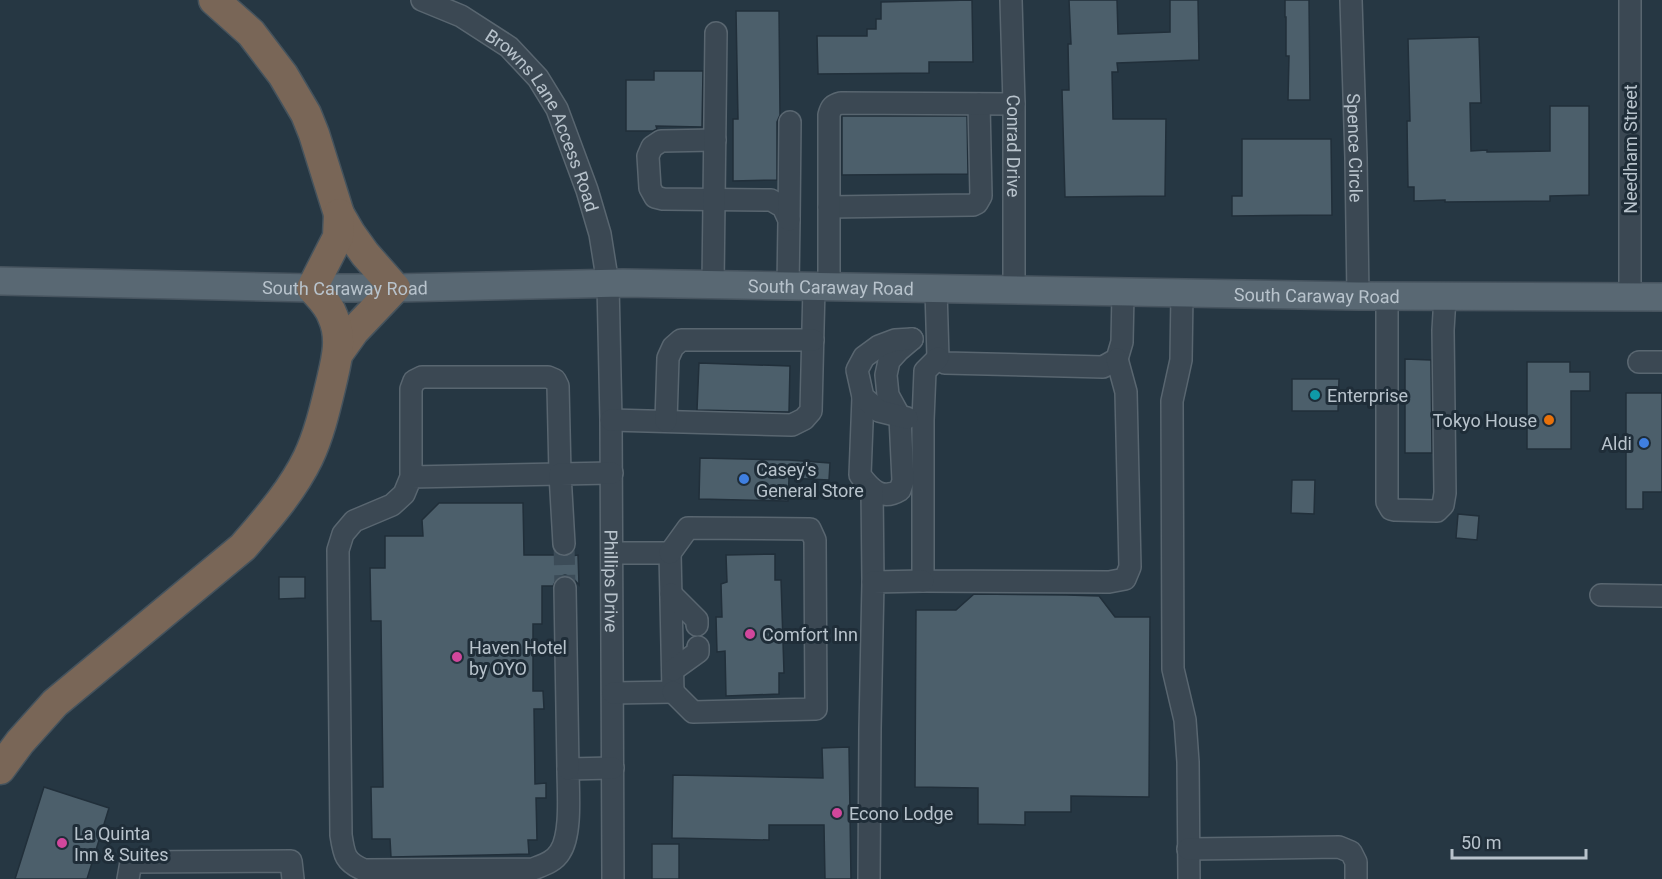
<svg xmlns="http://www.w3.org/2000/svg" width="1662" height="879" font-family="Roboto,sans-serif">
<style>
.building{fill:#4c5f6b;stroke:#212f3a;stroke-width:1.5}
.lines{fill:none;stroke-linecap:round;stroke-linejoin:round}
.minor-tunnel{stroke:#3c4c58;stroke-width:21;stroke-dasharray:21 10;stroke-linecap:butt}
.minor-casing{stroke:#596670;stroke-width:24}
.major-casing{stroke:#47545f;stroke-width:30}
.highway-casing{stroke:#45535d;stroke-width:33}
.minor{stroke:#3b4853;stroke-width:21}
.major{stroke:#596873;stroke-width:27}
.highway{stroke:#796657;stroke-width:30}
.culture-dot{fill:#0f9aa8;stroke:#1f2d38;stroke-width:2}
.food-dot{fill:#e8710a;stroke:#1f2d38;stroke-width:2}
.shop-dot{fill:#3f7fe0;stroke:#1f2d38;stroke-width:2}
.hotel-dot{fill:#d1479c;stroke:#1f2d38;stroke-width:2}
.labels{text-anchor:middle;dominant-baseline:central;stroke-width:6;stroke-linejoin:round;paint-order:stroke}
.street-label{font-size:18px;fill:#b8c3cc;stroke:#1f2d38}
.poi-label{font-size:18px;fill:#b8c3cc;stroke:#1f2d38;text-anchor:start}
</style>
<rect width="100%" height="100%" fill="#263743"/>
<g class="building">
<path d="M 972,0 L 973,62 L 929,62 L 929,73 L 818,74 L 817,36 L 867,36 L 867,29 L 876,29 L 876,19 L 881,19 L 881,2 Z"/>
<path d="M 1069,0 L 1117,0 L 1118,34 L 1170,32 L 1170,0 L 1198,0 L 1199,60 L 1117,63 L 1118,72 L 1112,72 L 1113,119 L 1166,119 L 1165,196 L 1065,197 L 1062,90 L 1069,90 L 1068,44 L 1071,44 Z"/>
<path d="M 1285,0 L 1309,0 L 1310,100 L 1288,100 L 1289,56 L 1286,56 L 1286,17 L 1285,17 Z"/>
<path d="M 736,11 L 779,11 L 780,115 L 777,122 L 777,180 L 733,181 L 733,119 L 738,119 Z"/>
<path d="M 1479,37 L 1481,103 L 1470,103 L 1471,151 L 1487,150 L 1487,152 L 1550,151 L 1550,106 L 1589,106 L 1589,195 L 1550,196 L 1550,201 L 1445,202 L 1445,200 L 1414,201 L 1414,187 L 1408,187 L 1407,121 L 1410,121 L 1408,39 Z"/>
<path d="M 654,71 L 703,71 L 702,127 L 656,126 L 657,129 L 653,131 L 626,131 L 626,80 L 654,80 Z"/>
<path d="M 842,116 L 967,116 L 968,174 L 842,175 Z"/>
<path d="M 1242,139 L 1331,139 L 1332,215 L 1232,216 L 1232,196 L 1242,196 Z"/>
<path d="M 1405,359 L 1431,360 L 1432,453 L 1405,453 Z"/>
<path d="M 1527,362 L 1570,362 L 1570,372 L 1590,372 L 1590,391 L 1571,391 L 1571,449 L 1527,449 Z"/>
<path d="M 699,363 L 790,366 L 789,412 L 697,410 Z"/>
<path d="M 1292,379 L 1339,379 L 1338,411 L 1292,411 Z"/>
<path d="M 1626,393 L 1662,393 L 1662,492 L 1643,492 L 1643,509 L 1626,509 Z"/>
<path d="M 700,458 L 789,460 L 830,463 L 829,480 L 789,478 L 788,501 L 699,499 Z"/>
<path d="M 1292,480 L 1315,480 L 1314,514 L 1291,513 Z"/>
<path d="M 439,503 L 523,503 L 524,555 L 558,555 L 564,557 L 578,555 L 579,585 L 572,577 L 565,575 L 558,577 L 553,586 L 542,586 L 542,624 L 533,624 L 533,691 L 543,691 L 544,709 L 534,709 L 535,784 L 546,783 L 546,798 L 536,798 L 537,840 L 528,840 L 529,854 L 391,857 L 390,839 L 372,839 L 371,787 L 383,787 L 381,621 L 371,621 L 370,568 L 385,568 L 385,536 L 423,536 L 422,520 Z"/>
<path d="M 1458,514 L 1479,516 L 1477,540 L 1456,538 Z"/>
<path d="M 775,554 L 775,580 L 781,580 L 784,673 L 779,673 L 779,694 L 726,696 L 725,651 L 717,652 L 716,617 L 722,617 L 721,584 L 727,582 L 726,555 Z"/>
<path d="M 279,577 L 305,577 L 305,598 L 279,599 Z"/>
<path d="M 974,594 L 1067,595 L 1099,596 L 1115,617 L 1150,617 L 1149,797 L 1071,796 L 1071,812 L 1025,812 L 1025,825 L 978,824 L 978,788 L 915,787 L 916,610 L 956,610 Z"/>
<path d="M 849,747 L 851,879 L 825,879 L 824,825 L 769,825 L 769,840 L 672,838 L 673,775 L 823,778 L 822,748 Z"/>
<path d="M 44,787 L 109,808 L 87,879 L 15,879 Z"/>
<rect x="652" y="844" width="27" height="35"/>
</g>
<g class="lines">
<path class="minor-tunnel" d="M 564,544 L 565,588"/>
<defs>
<g id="minor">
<path id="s1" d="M 422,0 L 461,16 L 509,47 L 538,78 L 557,109 L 587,190 L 600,234 L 608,284 L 611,420 L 613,879"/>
<path id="s2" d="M 1011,0 L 1014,104 L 1014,291"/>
<path id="s3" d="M 1351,0 L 1356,158 L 1358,296"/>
<path d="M 715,140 L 661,141 L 652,147 L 648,156 L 650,188 L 655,197 L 663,199 L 771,200 L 783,207 L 789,220 L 788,287"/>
<path d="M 829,207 L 973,205 L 977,203 L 981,196 L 979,104"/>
<path d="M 789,220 L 790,122"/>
<path d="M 713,285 L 716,33"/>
<path d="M 829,288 L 829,115 C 831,107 833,105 841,103 L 1014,104"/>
<path d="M 936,290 L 938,358 L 945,363 L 1103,367 L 1117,359 L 1122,342 L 1123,293"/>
<path d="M 1182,293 L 1181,360 L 1172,401 L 1173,669 L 1185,720 L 1188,762 L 1189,879"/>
<path d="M 1387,297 L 1387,502 L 1391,509 L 1395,510 L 1437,511 L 1443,505 L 1445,493 L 1443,330 L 1445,297"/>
<path d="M 1630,297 L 1630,0"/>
<path d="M 938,358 L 925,371 L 923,420 L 923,581 L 1109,582 L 1125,579 L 1130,567 L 1126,392 L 1117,359"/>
<path d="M 1639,362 L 1662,362"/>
<path d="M 863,397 L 860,475 C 871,490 882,501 900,490 L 903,481 L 900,417 L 888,395 L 886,375 L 889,361 L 899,350 L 912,339"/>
<path d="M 907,418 L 879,411 L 863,397 L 857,370 L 864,357 L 879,346 L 895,340 L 912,339"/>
<path d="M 611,420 L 792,425 L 804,419 L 811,411 L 814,287"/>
<path d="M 666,421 L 668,358 L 673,347 L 681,340 L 813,340"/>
<path d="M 411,477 L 560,474 L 558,386 L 555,380 L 548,377 L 422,377 L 414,381 L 411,389 L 411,477 L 404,494 L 392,505 L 354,521 L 343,534 L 338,550 L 341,835 C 344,855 345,862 364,870 L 533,869 C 543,865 554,862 560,852 C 572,834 568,791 568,769 L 613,768"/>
<path d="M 872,489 L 873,582"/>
<path d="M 564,544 L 560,474 L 612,473"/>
<path d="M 612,553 L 670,553 L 673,692 L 613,693"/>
<path d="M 670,553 L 688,528 L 810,529 L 815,540 L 816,709 L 693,712 L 673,692"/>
<path d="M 565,588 L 568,769"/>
<path d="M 671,594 L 697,620 L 697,625"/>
<path d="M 1601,595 L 1662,596"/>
<path d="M 673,670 L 698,652 L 698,647"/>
<path d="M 1188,849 L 1339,847 L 1351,852 L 1356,862 L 1356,879"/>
<path d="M 128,879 L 131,862 L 291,861 L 293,879"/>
<path d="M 869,879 L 870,729 L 873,582 L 923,581"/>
</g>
<g id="major">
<path id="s4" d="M 0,281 L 312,288 L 395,288 L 623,283 L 1358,296 L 1662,297"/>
</g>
<g id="highway">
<path d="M 214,0 L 251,33 L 283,75 L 306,114 L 314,134 L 339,214 L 350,233 L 365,254 L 395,288 L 354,331 L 339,352"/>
<path d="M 0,769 L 20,742 L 55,703 L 243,547 C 267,519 292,491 308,458 C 319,435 325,409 331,384 C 336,362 343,339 333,317 C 329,305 320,297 312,288 L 338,237 L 339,214"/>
</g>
</defs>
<use href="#minor" class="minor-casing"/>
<use href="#major" class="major-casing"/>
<use href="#highway" class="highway-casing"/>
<use href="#minor" class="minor"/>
<use href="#major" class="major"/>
<use href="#highway" class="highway"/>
</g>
<circle class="culture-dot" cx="1315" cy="395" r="6"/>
<circle class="food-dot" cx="1549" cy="420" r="6"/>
<g class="shop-dot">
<circle cx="1644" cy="443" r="6"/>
<circle cx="744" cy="479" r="6"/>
</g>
<g class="hotel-dot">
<circle cx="750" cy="634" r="6"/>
<circle cx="457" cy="657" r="6"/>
<circle cx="837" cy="813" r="6"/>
<circle cx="62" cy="843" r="6"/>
</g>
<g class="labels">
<g class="street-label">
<text stroke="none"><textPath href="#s1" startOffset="180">Browns Lane Access Road</textPath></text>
<text stroke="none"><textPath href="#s2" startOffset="146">Conrad Drive</textPath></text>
<text stroke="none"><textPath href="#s3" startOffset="148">Spence Circle</textPath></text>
<text transform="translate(1630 149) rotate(-90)">Needham Street</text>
<text stroke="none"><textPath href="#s4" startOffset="345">South Caraway Road</textPath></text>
<text stroke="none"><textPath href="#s4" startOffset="831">South Caraway Road</textPath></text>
<text stroke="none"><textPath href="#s4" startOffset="1317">South Caraway Road</textPath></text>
<text stroke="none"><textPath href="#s1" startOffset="658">Phillips Drive</textPath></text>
</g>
<g class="poi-label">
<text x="1327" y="395">Enterprise</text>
<text x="1537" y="420" text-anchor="end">Tokyo House</text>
<text x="1632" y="443" text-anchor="end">Aldi</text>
<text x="756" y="469">Casey's<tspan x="756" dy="21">General Store</tspan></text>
<text x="762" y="634">Comfort Inn</text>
<text x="469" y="647">Haven Hotel<tspan x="469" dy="21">by OYO</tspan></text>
<text x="849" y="813">Econo Lodge</text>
<text x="74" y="833">La Quinta<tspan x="74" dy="21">Inn &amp; Suites</tspan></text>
</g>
</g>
<path d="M1452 849v9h134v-9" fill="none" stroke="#b8c3cc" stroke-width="3"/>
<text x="1461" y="849" font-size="18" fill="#b8c3cc" stroke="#1f2d38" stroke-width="4.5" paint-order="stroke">50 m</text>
</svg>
